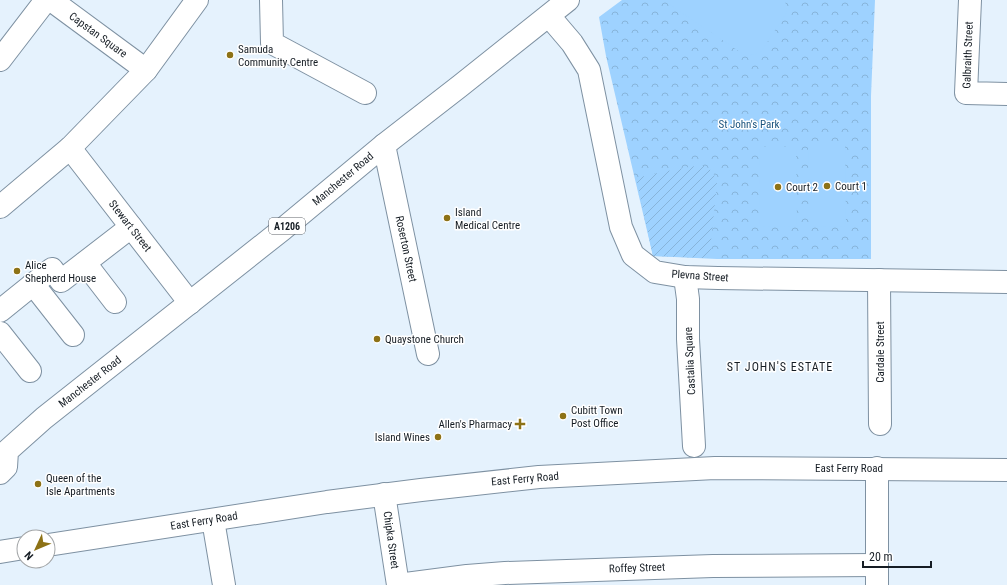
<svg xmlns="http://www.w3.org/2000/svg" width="1007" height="585" font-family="'Roboto Condensed',sans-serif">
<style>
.park{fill:url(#park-crowns)}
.garden{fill:url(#garden-furrows)}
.pitch{fill:#9ed2ff}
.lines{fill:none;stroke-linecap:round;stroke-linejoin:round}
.minor-casing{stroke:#7e91a2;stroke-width:24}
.major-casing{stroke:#7e91a2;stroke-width:24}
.minor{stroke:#fff;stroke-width:22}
.major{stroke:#fff;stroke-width:22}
.poi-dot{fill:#8d7216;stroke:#fff;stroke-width:1.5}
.labels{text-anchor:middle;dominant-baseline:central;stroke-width:3;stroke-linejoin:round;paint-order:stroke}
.shield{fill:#fff;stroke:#5c6166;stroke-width:1}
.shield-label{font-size:10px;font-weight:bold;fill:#161d24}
.street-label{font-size:11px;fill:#161d24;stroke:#fff}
.poi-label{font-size:11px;fill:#161d24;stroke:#fff;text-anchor:start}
.park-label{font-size:11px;fill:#1b547e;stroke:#fff}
.neighbourhood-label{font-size:12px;letter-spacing:1px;fill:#161d24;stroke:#fff}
</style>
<defs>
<pattern id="park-crowns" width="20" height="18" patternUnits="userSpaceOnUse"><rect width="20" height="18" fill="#9ed2ff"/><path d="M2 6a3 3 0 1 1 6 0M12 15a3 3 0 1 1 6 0" fill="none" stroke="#87b4da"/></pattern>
<pattern id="garden-furrows" width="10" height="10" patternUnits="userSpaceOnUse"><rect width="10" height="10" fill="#9ed2ff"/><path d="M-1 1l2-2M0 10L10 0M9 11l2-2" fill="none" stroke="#87b4da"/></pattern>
</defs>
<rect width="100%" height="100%" fill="#e5f2fd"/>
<path class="park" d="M 622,0 L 875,0 L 871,96 L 871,259 L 717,259 L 653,256 L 606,56 L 599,17 Z"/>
<path class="garden" d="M 701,165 C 711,168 715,173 717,184 L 711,241 L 712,258 L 653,256 L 636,178 L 662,172 Z"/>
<g class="pitch">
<path d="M 667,0 L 785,0 L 787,12 L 760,53 L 746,56 L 666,2 Z"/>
<path d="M 808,146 L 845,146 L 846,226 L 809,227 Z"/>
<path d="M 759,147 L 796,147 L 797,226 L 760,227 Z"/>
</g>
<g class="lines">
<defs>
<g id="minor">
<path d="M 51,0 L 146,70"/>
<path d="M 271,0 L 272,43 L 365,93"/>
<path d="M 970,0 L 966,93 L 1007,94"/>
<path d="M 549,16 L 572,43 L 589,70 L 621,227 L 633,255 L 655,272 L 685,277 L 718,278 L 1007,282"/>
<path d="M 0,60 L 46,0"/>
<path d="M 384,145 L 428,354"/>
<path d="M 70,148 L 190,303"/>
<path d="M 0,207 L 70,148 L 146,70 L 197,0"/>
<path d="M 85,263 L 115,302"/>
<path d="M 685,277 L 688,299 L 688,339 L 694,446"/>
<path d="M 879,280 L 880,424"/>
<path d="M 33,284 L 73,335"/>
<path d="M 0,311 L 52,269 L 61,281 L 131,227"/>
<path d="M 0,333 L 30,371"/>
<path d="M 877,468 L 877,585"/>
<path d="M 384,494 L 398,585"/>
<path d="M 213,520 L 224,585"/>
<path d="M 48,545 L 327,502 L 421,490 L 539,477 L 715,468 L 1007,470"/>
<path d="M 0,552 L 24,548"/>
<path d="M 398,585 L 467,576 L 505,573 L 713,566 L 877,565"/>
</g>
<path id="major" d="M 0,473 L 6,467 L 7,451 L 44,418 L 283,229 L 384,145 L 460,86 L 568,0"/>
</defs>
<use href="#minor" class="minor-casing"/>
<use href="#major" class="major-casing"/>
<use href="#minor" class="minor"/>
<use href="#major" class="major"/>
</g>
<g class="poi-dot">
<circle cx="230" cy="55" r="4"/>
<circle cx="827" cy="186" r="4"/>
<circle cx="778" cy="187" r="4"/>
<circle cx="447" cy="218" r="4"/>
<circle cx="17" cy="271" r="4"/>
<circle cx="377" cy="339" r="4"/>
<circle cx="563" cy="416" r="4"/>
<path d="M518 418h4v4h4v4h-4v4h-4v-4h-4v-4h4z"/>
<circle cx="438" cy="437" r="4"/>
<circle cx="38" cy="484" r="4"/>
</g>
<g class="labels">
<rect class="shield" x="269" y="218" width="36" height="16" rx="3"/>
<g class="shield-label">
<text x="287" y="226">A1206</text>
</g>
<g class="street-label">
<text transform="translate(98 35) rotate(36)">Capstan Square</text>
<text transform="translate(968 55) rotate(-88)">Galbraith Street</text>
<text transform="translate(343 179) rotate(-40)">Manchester Road</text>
<text transform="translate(130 226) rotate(52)">Stewart Street</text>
<text transform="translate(406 249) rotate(78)">Roserton Street</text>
<text transform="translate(700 276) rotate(4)">Plevna Street</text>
<text transform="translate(880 352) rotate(-90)">Cardale Street</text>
<text transform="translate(690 361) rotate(-93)">Castalia Square</text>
<text transform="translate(90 382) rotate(-38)">Manchester Road</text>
<text x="849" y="468">East Ferry Road</text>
<text transform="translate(525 479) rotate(-5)">East Ferry Road</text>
<text transform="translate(204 521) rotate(-9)">East Ferry Road</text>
<text transform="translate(391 540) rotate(82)">Chipka Street</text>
<text transform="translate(637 568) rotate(-2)">Roffey Street</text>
</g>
<g class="poi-label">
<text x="238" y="49">Samuda<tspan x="238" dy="13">Community Centre</tspan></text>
<text x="835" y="186">Court 1</text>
<text x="786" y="187">Court 2</text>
<text x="455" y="212">Island<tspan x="455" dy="13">Medical Centre</tspan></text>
<text x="25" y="265">Alice<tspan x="25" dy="13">Shepherd House</tspan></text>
<text x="385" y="339">Quaystone Church</text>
<text x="571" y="410">Cubitt Town<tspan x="571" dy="13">Post Office</tspan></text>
<text x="512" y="424" text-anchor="end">Allen's Pharmacy</text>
<text x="430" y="437" text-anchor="end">Island Wines</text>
<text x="46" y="478">Queen of the<tspan x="46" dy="13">Isle Apartments</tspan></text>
</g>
<g class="park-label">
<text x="749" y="124">St John's Park</text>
</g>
<g class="neighbourhood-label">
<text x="780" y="367">ST JOHN'S ESTATE</text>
</g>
</g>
<g transform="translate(36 549) rotate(226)"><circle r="19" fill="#ffffff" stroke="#a2a5a7"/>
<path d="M0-3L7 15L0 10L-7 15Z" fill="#8d7216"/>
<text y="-6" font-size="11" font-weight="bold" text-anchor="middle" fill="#161d24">N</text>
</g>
<path d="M863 561v6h68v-6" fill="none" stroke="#161d24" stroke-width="2"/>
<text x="869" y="561" font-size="12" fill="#161d24" stroke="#ffffff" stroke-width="3" paint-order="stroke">20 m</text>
</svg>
